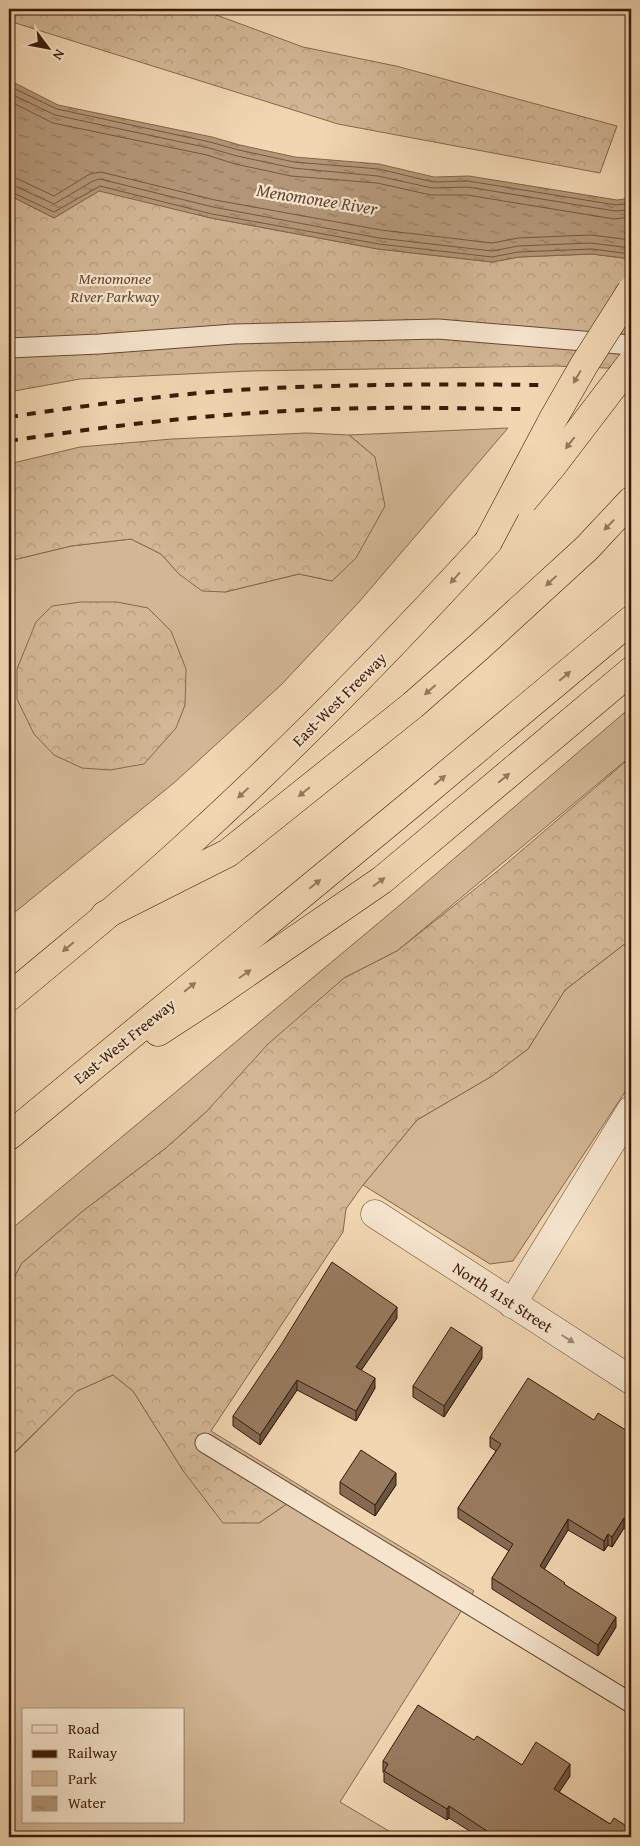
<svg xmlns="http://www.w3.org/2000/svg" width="640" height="1846" font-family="'Gentium Book Plus',serif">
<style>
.green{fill:#d2b695;stroke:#86684e;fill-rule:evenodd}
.forest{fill:url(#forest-crowns);stroke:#86684e}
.water{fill:url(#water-ripples);stroke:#83644b}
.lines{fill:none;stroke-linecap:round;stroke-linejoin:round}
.shore{stroke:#765840;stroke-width:1}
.service-casing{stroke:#684832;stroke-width:21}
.minor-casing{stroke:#684832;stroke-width:29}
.motorway-casing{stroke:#3a1907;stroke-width:29}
.service{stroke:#f6e4cd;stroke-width:19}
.minor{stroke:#f6e4cd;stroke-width:28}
.motorway{stroke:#f1d6b2;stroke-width:28}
.rail{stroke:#3a1907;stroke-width:4;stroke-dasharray:9 9;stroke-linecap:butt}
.motorway-bridge-casing{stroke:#3a1907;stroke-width:29;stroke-linecap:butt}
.motorway-bridge{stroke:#f1d6b2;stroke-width:28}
.wall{fill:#846a53;stroke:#3a1907}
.shaded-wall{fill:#6b5643;stroke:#3a1907}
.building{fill:#997b60;stroke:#3a1907}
.oneway{fill:#96785c}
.oneway2{fill:#a18974}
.labels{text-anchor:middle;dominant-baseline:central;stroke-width:4.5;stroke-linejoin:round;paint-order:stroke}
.park-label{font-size:16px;font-style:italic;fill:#684832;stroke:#f6e4cd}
.street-label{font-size:16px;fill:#3a1907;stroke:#f6e4cd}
.water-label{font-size:18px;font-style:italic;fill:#64452f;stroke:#f6e4cd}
</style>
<defs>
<pattern id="forest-crowns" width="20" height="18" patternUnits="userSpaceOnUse" patternTransform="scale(1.25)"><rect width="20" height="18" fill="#d2b695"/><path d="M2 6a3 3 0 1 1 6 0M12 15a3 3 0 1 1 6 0" fill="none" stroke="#b59c7f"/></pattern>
<pattern id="water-ripples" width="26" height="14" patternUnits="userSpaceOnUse" patternTransform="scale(1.25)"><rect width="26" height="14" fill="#b39678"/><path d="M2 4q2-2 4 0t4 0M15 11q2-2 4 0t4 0" fill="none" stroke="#937a60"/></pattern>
</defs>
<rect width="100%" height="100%" fill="#f1d6b2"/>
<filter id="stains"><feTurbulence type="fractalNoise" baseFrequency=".004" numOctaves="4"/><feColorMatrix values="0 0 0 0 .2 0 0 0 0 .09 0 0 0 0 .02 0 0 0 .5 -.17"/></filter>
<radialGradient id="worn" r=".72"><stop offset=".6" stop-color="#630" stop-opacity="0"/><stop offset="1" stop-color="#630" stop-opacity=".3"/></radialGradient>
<g class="green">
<path d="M 508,428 L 359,602 L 281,685 L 175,782 L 9,917 L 9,561 L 71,546 L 131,539 L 161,554 L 179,574 L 225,592 L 299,574 L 332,581 L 375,457 L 349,435 Z"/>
<path d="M 631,707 L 631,756 L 397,951 L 344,978 L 206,1112 L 166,1148 L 83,1211 L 22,1263 L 9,1287 L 9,1231 L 394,910 Z"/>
<path d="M 631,939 L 631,1083 L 513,1261 L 490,1264 L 363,1185 L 417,1120 L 492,1076 L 528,1049 L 565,990 Z"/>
<path d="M 113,1375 L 133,1391 L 184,1472 L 259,1523 L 307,1490 L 474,1591 L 340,1802 L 399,1837 L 9,1837 L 9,1461 L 12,1456 L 77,1391 ZM 24,1710 L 184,1710 L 184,1822 L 24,1822 Z"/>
</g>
<g class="forest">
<path d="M 9,9 L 200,9 L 303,47 L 396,66 L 617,126 L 600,173 L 338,124 L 9,21 Z"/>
<path d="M 99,190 L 211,218 L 378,249 L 492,262 L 519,257 L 592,254 L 631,259 L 631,369 L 556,366 L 249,371 L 80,379 L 9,392 L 9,195 L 54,218 Z"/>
<path d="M 307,433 L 349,435 L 375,457 L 385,506 L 356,558 L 332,581 L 299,574 L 225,592 L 202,591 L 179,574 L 161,554 L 131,539 L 71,546 L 9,561 L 9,464 L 80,447 L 172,439 Z"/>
<path d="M 81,602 L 117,602 L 148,608 L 171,631 L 186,669 L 185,705 L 176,728 L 144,764 L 110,770 L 82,768 L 54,755 L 34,734 L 17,699 L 17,669 L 36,622 L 52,606 Z"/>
<path d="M 631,757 L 631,939 L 565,990 L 528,1049 L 492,1076 L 417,1120 L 363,1185 L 346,1209 L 343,1232 L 211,1431 L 307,1490 L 259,1523 L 223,1523 L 184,1472 L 133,1391 L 113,1375 L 77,1391 L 12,1455 L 9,1461 L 9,1287 L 22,1263 L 83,1211 L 166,1148 L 206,1112 L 268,1044 L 344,978 L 397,951 L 500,869 Z"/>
</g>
<path class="water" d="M 9,80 L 58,105 L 212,137 L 240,145 L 295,157 L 379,164 L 434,177 L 469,176 L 617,200 L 631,198 L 631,259 L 592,254 L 519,257 L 492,262 L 378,249 L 211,218 L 99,191 L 54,218 L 9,195 Z"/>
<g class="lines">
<g class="shore">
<path d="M 9,86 L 57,109 L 210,142 L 239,150 L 294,162 L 379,169 L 433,182 L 468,181 L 616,205 L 631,203"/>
<path d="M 9,93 L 55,115 L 209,148 L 237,156 L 293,168 L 378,176 L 432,188 L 468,187 L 615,211 L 631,210"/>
<path d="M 9,101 L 53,123 L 207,155 L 235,164 L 291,176 L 377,183 L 431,195 L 467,195 L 614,219 L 631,217"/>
<path d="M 9,177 L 18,179 L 54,196 L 90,174 L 101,172 L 215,200 L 381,230 L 492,243 L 518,238 L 591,235 L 631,240"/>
<path d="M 9,185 L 15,186 L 54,204 L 93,181 L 100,179 L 213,207 L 379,238 L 492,251 L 518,246 L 591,243 L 631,248"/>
<path d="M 9,191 L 54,212 L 100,186 L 212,214 L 379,244 L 492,257 L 518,252 L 592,249 L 631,254"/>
</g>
<defs>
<g id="service">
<path d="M 9,348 L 99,344 L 234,334 L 438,329 L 631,345"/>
<path d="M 205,1443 L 631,1703"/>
</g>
<g id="minor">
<path d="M 375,1214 L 631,1380"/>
<path d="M 512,1304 L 631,1110"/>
</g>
<g id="motorway">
<path d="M 105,915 L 228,853 L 413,705 L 480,646 L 587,548 L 631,501"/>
<path d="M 9,997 C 68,947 130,898 187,845 C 293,749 392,647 488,542"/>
<path d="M 158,1032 L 212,997 L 382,880 L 631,671"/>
<path d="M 9,1136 L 415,801 L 631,620"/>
</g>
</defs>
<use href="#service" class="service-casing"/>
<use href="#minor" class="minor-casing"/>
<use href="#motorway" class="motorway-casing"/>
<use href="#service" class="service"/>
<use href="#minor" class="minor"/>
<use href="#motorway" class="motorway"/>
<g class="rail">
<path d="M 9,417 C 90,405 171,394 253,389 C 349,384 445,384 541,385"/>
<path d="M 9,441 C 132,422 257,409 382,408 C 429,407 475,409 522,409"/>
</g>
<defs>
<g id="motorway-bridge">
<path d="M 523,501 L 553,465 L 631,363"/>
<path d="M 488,542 L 553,419 L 584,365 L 631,291"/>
</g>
</defs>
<use href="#motorway-bridge" class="motorway-bridge-casing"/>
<use href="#motorway-bridge" class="motorway-bridge"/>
</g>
<g class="wall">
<path d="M 397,1318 L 361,1370 L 375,1388 L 356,1421 L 297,1390 L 260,1445 L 233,1426 L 233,1416 Z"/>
<path d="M 482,1358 L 444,1417 L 413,1397 L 413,1386 Z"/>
<path d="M 594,1420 L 631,1443 L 631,1533 L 624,1528 L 612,1547 L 608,1545 L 604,1551 L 568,1530 L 544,1569 L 565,1585 L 616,1627 L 598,1656 L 492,1589 L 492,1578 L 509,1551 L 458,1518 L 458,1508 L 496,1451 L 490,1447 L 490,1437 Z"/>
<path d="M 340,1482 L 396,1485 L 375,1516 L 340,1494 Z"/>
<path d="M 474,1740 L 522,1765 L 570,1776 L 559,1792 L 631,1837 L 479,1837 L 449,1818 L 447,1820 L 384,1782 L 384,1773 L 383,1772 L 383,1761 Z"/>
</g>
<g class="shaded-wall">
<path d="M 397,1307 L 397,1318 L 356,1378 L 356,1367 Z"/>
<path d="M 482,1347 L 482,1358 L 444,1417 L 444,1406 Z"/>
<path d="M 375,1378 L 375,1388 L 356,1421 L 356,1411 Z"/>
<path d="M 297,1380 L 297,1390 L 260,1445 L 260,1435 Z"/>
<path d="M 629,1432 L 629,1443 L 625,1439 Z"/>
<path d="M 396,1473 L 396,1485 L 375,1516 L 375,1505 Z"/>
<path d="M 624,1518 L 624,1528 L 612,1547 L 612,1537 Z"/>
<path d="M 568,1519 L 568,1530 L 540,1576 L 540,1566 Z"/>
<path d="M 608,1534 L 608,1545 L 604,1551 L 604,1541 Z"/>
<path d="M 616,1617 L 616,1627 L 598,1656 L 598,1645 Z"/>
<path d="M 570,1764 L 570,1776 L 554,1800 L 554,1789 Z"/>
<path d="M 449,1806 L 449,1818 L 447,1820 L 447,1809 Z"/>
</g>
<g class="building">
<path d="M 332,1262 L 397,1307 L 356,1367 L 375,1378 L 356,1411 L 297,1380 L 260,1435 L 233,1416 L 281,1345 Z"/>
<path d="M 451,1327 L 482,1347 L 444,1406 L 413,1386 Z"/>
<path d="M 528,1378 L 594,1420 L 598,1413 L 629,1432 L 625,1439 L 631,1443 L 631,1523 L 624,1518 L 612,1537 L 608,1534 L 604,1541 L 568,1519 L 540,1566 L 565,1583 L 564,1584 L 616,1617 L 598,1645 L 492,1578 L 513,1544 L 458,1508 L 501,1444 L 490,1437 Z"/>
<path d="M 361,1450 L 396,1473 L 375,1505 L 340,1482 Z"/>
<path d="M 418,1705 L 474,1740 L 477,1736 L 522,1765 L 536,1742 L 570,1764 L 554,1789 L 610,1824 L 614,1818 L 631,1829 L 631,1837 L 496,1837 L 449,1806 L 447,1809 L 384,1771 L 388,1764 L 383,1761 Z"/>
</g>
<defs><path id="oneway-solid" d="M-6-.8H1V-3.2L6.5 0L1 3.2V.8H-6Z" transform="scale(1.25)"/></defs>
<g class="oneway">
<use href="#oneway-solid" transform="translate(577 377) rotate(120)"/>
<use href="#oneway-solid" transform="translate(570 443) rotate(128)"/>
<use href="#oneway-solid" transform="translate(609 525) rotate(134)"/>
<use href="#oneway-solid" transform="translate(455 578) rotate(132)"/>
<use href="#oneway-solid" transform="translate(551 581) rotate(137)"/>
<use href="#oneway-solid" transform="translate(565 676) rotate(-40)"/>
<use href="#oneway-solid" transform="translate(430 690) rotate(139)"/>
<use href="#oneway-solid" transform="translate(504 778) rotate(-40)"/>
<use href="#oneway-solid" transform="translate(440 780) rotate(-40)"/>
<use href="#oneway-solid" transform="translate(304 792) rotate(141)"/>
<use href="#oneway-solid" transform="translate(243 793) rotate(137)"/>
<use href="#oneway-solid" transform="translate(379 882) rotate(-36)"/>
<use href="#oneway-solid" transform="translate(315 884) rotate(-39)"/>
<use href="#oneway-solid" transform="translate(68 947) rotate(140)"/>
<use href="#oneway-solid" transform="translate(245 974) rotate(-35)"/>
<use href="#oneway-solid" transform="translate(190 987) rotate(-39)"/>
</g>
<use class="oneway2" href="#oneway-solid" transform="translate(568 1339) rotate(32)"/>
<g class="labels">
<g class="park-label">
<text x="115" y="278">Menomonee<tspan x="115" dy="18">River Parkway</tspan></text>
</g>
<g class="street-label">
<text transform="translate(339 699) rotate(-45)">East-West Freeway</text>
<text transform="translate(124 1041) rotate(-39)">East-West Freeway</text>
<text transform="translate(503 1297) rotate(33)">North 41st Street</text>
</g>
<g class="water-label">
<text transform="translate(317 199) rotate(9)">Menomonee River</text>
</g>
</g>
<rect width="640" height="1846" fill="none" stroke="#f1d6b2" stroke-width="30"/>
<rect x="10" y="10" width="620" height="1826" fill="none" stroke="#3a1907" stroke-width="2.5"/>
<rect x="15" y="15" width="610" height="1816" fill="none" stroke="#3a1907"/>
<rect x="22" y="1708" width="162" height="115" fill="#f6e4cd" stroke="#ab937e"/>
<rect x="32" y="1725" width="25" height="8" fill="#f6e4cd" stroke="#ab937e"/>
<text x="68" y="1734" font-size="15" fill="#3a1907">Road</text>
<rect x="32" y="1750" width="25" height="8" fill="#3a1907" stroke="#ab937e"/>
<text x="68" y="1758" font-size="15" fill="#3a1907">Railway</text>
<rect x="32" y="1771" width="25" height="15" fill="#d2b695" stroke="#ab937e"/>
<text x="68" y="1784" font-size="15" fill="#3a1907">Park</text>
<rect x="32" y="1796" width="25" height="15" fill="url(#water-ripples)" stroke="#ab937e"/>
<text x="68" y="1808" font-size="15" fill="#3a1907">Water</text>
<g transform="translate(48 48) rotate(122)" stroke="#f6e4cd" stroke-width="4" paint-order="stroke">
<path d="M0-4L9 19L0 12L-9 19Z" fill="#3a1907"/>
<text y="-8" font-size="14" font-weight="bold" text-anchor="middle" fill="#3a1907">N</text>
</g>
<rect width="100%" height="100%" filter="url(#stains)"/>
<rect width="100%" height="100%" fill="url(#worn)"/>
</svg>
